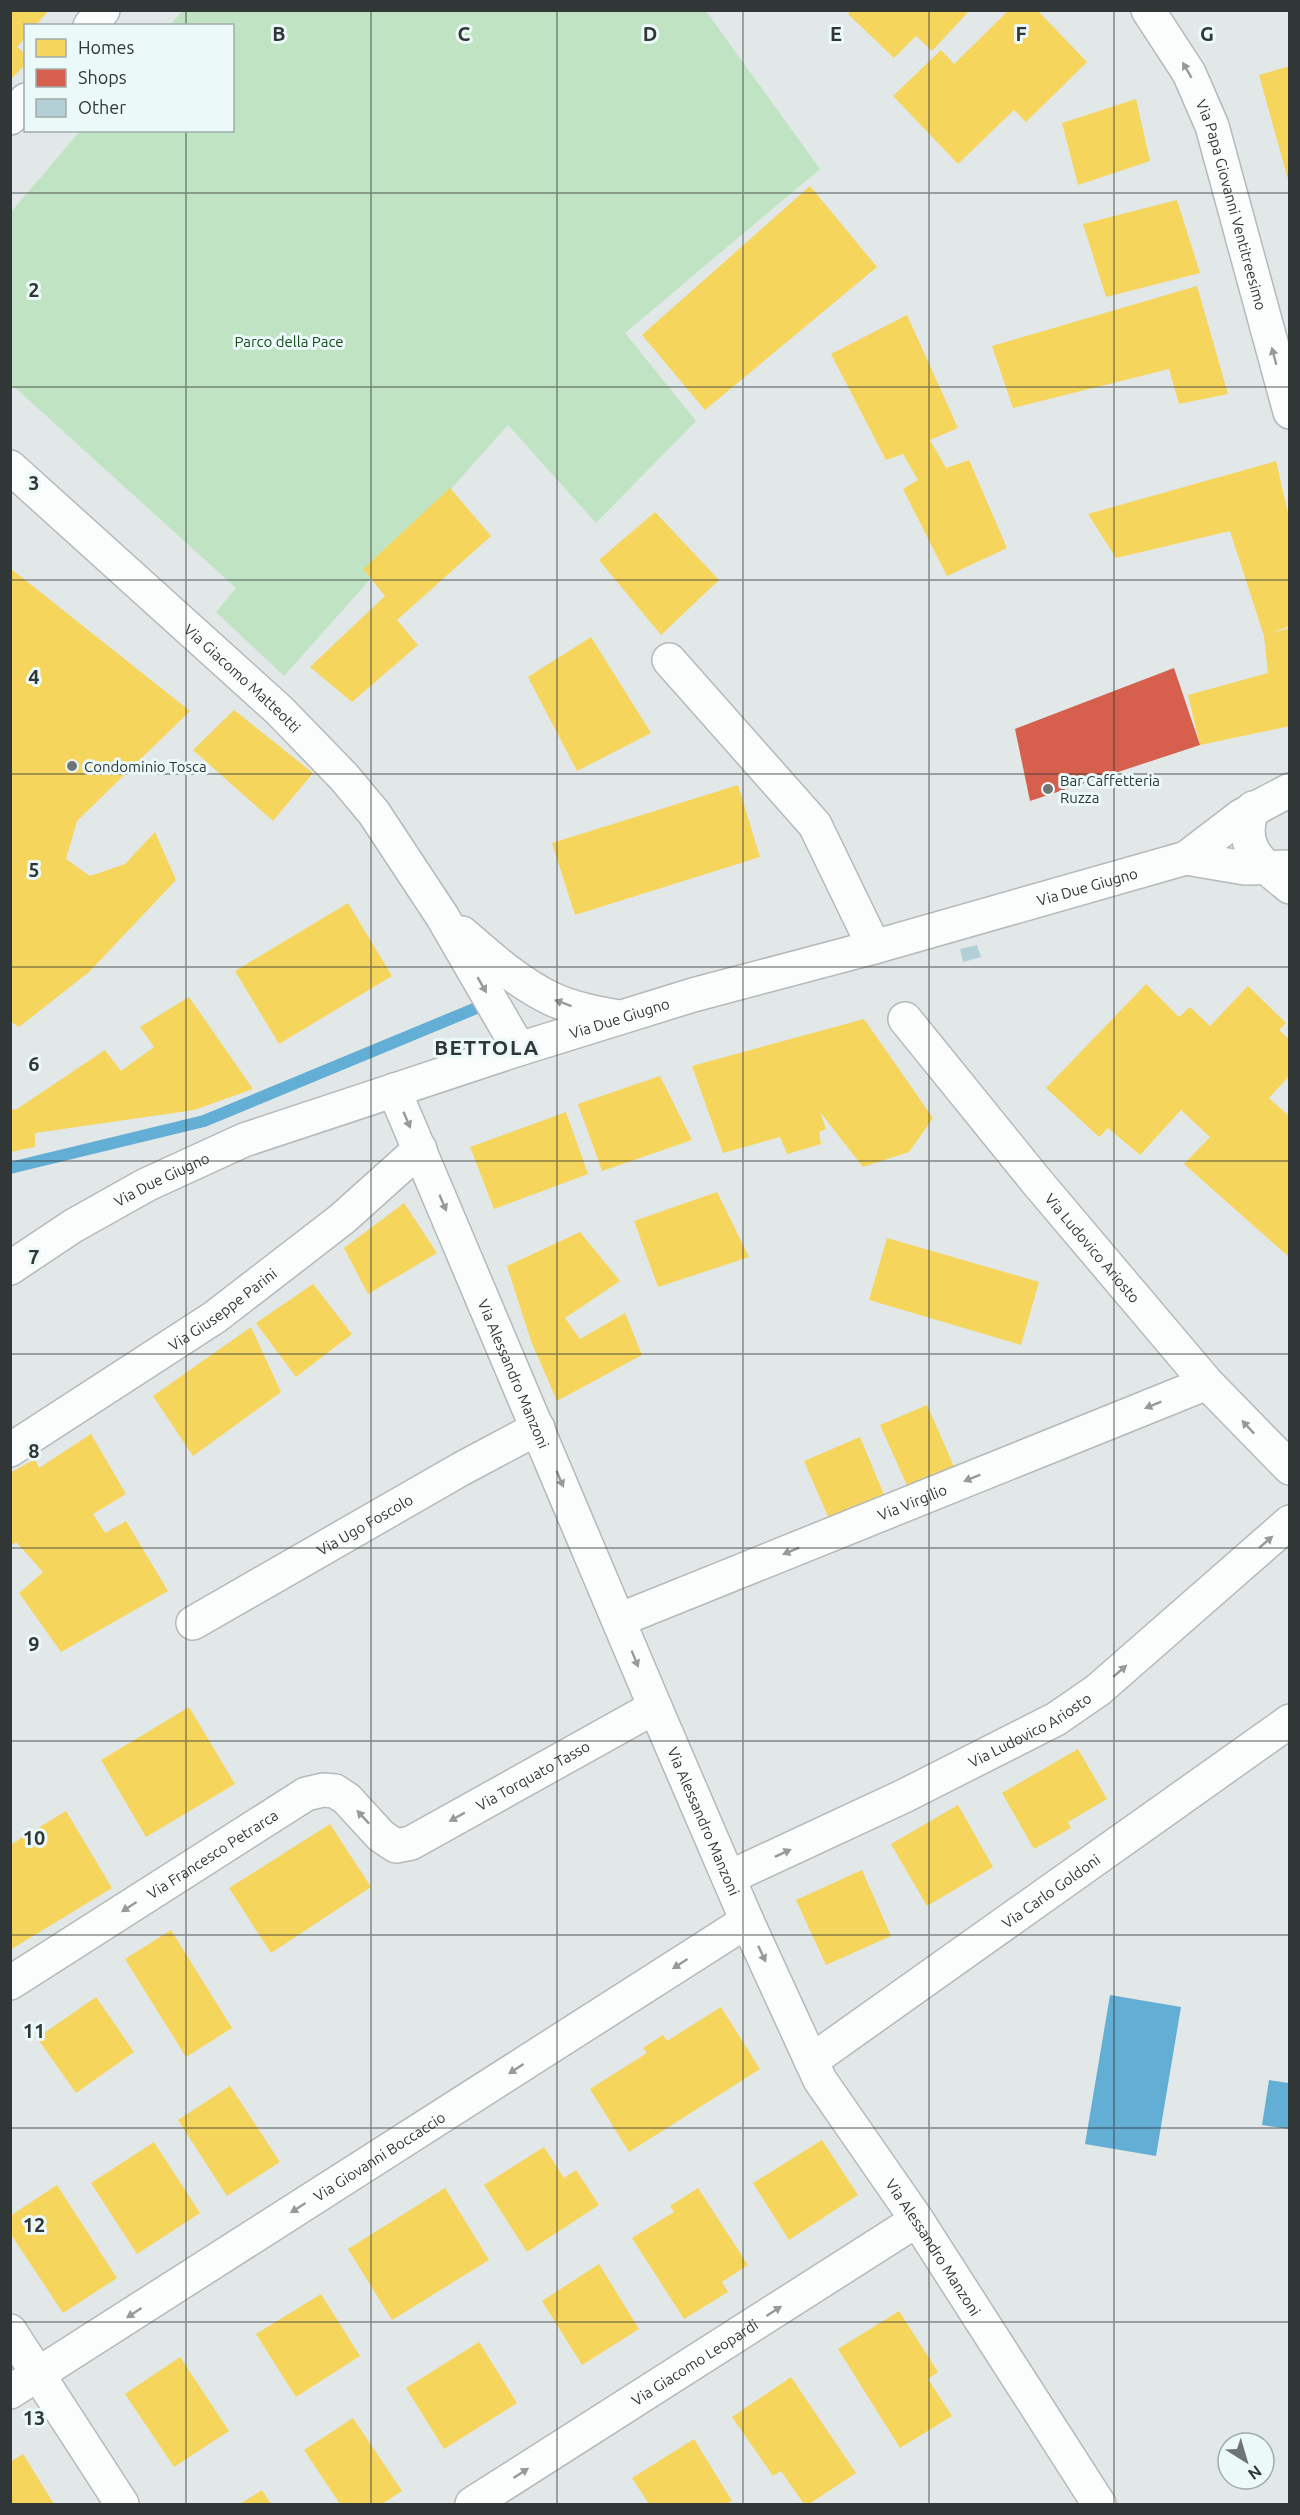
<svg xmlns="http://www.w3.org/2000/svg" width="1300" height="2515" font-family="Ubuntu,sans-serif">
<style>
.green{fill:#c0e4c3}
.water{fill:#63aed4}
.homes{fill:#f6d55c}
.shops{fill:#d6604d}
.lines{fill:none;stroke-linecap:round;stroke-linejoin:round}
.stream{stroke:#63aed4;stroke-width:12}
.building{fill:#b2d0d5}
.minor-casing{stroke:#b4b9b9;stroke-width:36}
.secondary-casing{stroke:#b4b9b9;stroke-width:36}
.minor{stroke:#fbfcfc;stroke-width:33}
.secondary{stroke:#fbfcfc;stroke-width:33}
.oneway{fill:#969a9a}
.grid{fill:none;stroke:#313737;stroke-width:1.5;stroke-opacity:0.55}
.poi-dot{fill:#6f7575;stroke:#ebfaf9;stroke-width:2}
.labels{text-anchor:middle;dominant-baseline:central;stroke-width:6;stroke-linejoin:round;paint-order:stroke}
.street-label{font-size:15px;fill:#313737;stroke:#ebfaf9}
.park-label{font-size:15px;fill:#184a1c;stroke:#ebfaf9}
.poi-label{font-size:15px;fill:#313737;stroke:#ebfaf9;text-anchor:start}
.district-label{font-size:21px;font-weight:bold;letter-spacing:1.5px;fill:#313737;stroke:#ebfaf9}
.grid-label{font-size:20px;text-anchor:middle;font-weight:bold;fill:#313737;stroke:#ebfaf9;stroke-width:6;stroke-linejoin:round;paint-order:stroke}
</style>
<rect width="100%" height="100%" fill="#e2e8e8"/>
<path class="green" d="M 182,11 L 706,11 L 820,169 L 625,333 L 696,421 L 596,523 L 508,425 L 284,676 L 216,612 L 236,588 L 11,384 L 11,212 L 80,131 L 232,130 L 232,26 L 170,25 Z"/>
<g class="water">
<path d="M 1110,1995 L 1181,2007 L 1156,2156 L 1085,2144 Z"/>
<path d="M 1269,2080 L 1289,2083 L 1289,2129 L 1262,2125 Z"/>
</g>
<g class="homes">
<path d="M 10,10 L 49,10 L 35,26 L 26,26 L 26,37 L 17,47 L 26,54 L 26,64 L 10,80 Z"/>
<path d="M 851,10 L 970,10 L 932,51 L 916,36 L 894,58 L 848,14 Z"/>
<path d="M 1009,10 L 1037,10 L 1087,62 L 1026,122 L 1014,110 L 958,164 L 893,96 L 941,50 L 954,64 Z"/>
<path d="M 1290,66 L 1290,183 L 1289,183 L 1259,75 Z"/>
<path d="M 1136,99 L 1150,161 L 1078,185 L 1062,123 Z"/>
<path d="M 810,186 L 877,267 L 705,410 L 642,335 Z"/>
<path d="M 1177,200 L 1200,273 L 1106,297 L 1083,224 Z"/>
<path d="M 1197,286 L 1228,394 L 1179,404 L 1169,369 L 1013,408 L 992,346 Z"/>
<path d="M 907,315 L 958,428 L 930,440 L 946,468 L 969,460 L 1007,548 L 947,576 L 903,489 L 918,480 L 903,454 L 886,460 L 831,354 Z"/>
<path d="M 1276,461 L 1290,522 L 1290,626 L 1271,633 L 1290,628 L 1290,726 L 1200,745 L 1188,695 L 1268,673 L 1264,636 L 1230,531 L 1116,558 L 1088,514 Z"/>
<path d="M 450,488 L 491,536 L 397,620 L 418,645 L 352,702 L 310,667 L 385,596 L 363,569 Z"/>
<path d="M 655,512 L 719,580 L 661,635 L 599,560 Z"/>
<path d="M 10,568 L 190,711 L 77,821 L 66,859 L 90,876 L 125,864 L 155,832 L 176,880 L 89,972 L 19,1027 L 10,1021 Z"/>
<path d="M 591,637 L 651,733 L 577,771 L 528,677 Z"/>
<path d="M 234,710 L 313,773 L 273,821 L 193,750 Z"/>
<path d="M 738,785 L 760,857 L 575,915 L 552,843 Z"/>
<path d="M 348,903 L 392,976 L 279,1044 L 235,971 Z"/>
<path d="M 1146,984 L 1179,1017 L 1190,1007 L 1210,1026 L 1248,986 L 1286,1023 L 1279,1030 L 1290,1040 L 1290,1075 L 1269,1098 L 1290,1117 L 1290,1258 L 1184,1164 L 1210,1137 L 1181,1110 L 1140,1155 L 1108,1128 L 1099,1137 L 1046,1088 Z"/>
<path d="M 189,997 L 253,1089 L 194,1110 L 35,1133 L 35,1147 L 10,1152 L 10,1110 L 17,1109 L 105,1050 L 121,1071 L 154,1047 L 140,1027 Z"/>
<path d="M 864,1019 L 933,1118 L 909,1152 L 863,1167 L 820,1112 L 826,1129 L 819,1132 L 821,1144 L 787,1154 L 780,1137 L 723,1153 L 692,1066 Z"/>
<path d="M 660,1076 L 692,1140 L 602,1171 L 578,1104 Z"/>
<path d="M 566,1112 L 588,1174 L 494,1209 L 470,1147 Z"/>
<path d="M 717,1192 L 749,1257 L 658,1287 L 634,1221 Z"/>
<path d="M 404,1203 L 437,1253 L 368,1294 L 344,1248 Z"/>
<path d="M 580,1232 L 620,1281 L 565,1318 L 580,1339 L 625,1313 L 642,1355 L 557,1401 L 531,1341 L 507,1266 Z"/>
<path d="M 887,1238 L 1039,1282 L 1021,1345 L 869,1300 Z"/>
<path d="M 313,1284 L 352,1334 L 296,1377 L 256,1323 Z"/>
<path d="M 251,1327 L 281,1392 L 193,1456 L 153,1396 Z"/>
<path d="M 927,1405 L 955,1469 L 909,1490 L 880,1425 Z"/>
<path d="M 91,1434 L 126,1494 L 93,1514 L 105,1533 L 126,1521 L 168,1591 L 61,1652 L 19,1593 L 43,1572 L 16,1542 L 10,1546 L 10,1473 L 35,1459 L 39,1468 Z"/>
<path d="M 860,1437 L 885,1497 L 830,1521 L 804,1461 Z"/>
<path d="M 189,1707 L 235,1784 L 146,1837 L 101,1760 Z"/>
<path d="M 1078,1749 L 1107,1799 L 1068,1822 L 1071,1828 L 1034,1849 L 1002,1793 Z"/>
<path d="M 958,1805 L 993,1867 L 927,1906 L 891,1844 Z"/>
<path d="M 66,1811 L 112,1888 L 10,1950 L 10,1845 Z"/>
<path d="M 330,1824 L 371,1887 L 271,1953 L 229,1888 Z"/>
<path d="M 862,1870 L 891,1936 L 826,1965 L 796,1900 Z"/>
<path d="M 171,1930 L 232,2028 L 186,2057 L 125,1959 Z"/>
<path d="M 96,1997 L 134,2052 L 76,2093 L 37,2038 Z"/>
<path d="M 721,2007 L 760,2069 L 629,2152 L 590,2089 L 647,2053 L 643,2048 L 663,2035 L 667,2041 Z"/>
<path d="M 230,2086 L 280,2162 L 227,2196 L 178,2120 Z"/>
<path d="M 822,2140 L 858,2195 L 789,2240 L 753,2183 Z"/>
<path d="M 154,2142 L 200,2213 L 137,2254 L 91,2183 Z"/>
<path d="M 544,2147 L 564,2178 L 576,2170 L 599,2205 L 527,2252 L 484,2185 Z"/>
<path d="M 57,2185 L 117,2278 L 63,2313 L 10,2233 L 10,2216 Z"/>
<path d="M 445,2188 L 489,2260 L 392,2320 L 348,2249 Z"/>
<path d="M 698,2188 L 748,2265 L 722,2282 L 728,2292 L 684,2319 L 632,2238 L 674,2212 L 670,2206 Z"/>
<path d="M 599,2264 L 639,2329 L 582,2365 L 542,2301 Z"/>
<path d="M 321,2294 L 360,2356 L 296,2397 L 256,2334 Z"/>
<path d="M 899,2311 L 938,2372 L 928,2379 L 952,2416 L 900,2448 L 838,2349 Z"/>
<path d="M 479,2342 L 517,2403 L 444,2449 L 406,2388 Z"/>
<path d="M 180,2357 L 229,2431 L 174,2467 L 125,2394 Z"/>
<path d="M 791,2377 L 856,2473 L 809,2504 L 804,2504 L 781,2471 L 773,2476 L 732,2417 Z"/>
<path d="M 353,2418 L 402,2491 L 382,2504 L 340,2504 L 304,2450 Z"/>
<path d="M 694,2439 L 732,2501 L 726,2504 L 649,2504 L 632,2478 Z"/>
<path d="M 23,2454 L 54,2504 L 10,2504 L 10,2462 Z"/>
<path d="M 262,2490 L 271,2504 L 240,2504 Z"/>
</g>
<path class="shops" d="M 1174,668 L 1200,745 L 1030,801 L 1015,729 Z"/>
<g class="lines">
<path class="stream" d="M 10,1168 L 204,1121 L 474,1009"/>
</g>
<path class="building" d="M 977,945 L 981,957 L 963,962 L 960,949 Z"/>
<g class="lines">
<defs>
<g id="minor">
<path id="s1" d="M 1148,10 L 1189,73 L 1212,126 L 1290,412"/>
<path d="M 90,26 L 103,10"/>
<path d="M 10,118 L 26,100"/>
<path id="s2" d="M 10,467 L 279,710 L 344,777 L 374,813 L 442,916 L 519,1049"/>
<path d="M 669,660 L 815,825 L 874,947"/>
<path d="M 1253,808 C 1237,848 1262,864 1290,887"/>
<path d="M 462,933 C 490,957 518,983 552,999 C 574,1009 596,1013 619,1017"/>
<path id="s3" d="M 905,1019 L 1037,1182 L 1207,1383 L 1290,1468"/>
<path id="s4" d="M 394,1090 L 655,1707 L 747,1921 L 820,2080 L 917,2220 L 1099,2504"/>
<path id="s5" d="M 10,1450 L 215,1317 L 342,1219 L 420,1149"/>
<path id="s6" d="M 619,1620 L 1207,1383"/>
<path id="s7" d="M 193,1623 L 461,1469 L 538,1428"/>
<path id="s8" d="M 730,1877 L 904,1796 L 1056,1719 L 1098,1690 L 1290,1522"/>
<path id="s9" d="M 10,1983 L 306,1794 L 323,1790 L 335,1791 L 347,1799 L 381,1836 L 396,1846 L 411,1843 L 655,1707"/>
<path id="s10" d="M 811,2061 L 1290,1721"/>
<path d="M 10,2331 L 122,2504"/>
<path id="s11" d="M 10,2392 L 747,1921"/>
<path id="s12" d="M 472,2504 L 917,2220"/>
</g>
<g id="secondary">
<path d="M 1186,858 L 1245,868 L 1290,867"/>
<path id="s13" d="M 10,1268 L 73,1226 L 146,1185 L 244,1140 L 519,1049 L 693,995 L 874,947 L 1186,858 L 1241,816 L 1290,790"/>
</g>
</defs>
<use href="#minor" class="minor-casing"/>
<use href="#secondary" class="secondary-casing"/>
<use href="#minor" class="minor"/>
<use href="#secondary" class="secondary"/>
</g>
<defs><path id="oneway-solid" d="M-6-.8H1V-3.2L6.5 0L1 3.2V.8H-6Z" transform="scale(1.5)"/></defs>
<g class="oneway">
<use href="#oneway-solid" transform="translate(1187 70) rotate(-120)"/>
<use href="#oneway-solid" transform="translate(1274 356) rotate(-105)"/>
<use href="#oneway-solid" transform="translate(482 985) rotate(60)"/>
<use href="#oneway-solid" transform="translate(563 1003) rotate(-160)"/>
<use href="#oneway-solid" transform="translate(407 1120) rotate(67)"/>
<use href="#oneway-solid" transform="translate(443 1203) rotate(67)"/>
<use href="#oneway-solid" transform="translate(1153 1405) rotate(158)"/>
<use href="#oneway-solid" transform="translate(1248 1427) rotate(-133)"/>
<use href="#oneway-solid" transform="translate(972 1478) rotate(158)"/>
<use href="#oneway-solid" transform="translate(560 1479) rotate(67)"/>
<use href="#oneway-solid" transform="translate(1266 1542) rotate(-41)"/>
<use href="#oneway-solid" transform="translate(791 1551) rotate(158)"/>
<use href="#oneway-solid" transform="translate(635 1659) rotate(68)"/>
<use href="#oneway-solid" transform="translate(1120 1671) rotate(-41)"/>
<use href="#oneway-solid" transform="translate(363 1817) rotate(-133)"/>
<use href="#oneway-solid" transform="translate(457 1817) rotate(151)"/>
<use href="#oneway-solid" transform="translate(783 1853) rotate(-25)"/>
<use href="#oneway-solid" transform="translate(129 1907) rotate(147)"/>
<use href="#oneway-solid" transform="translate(762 1954) rotate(65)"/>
<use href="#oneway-solid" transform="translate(680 1964) rotate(147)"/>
<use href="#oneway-solid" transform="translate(516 2069) rotate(147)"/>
<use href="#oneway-solid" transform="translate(298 2208) rotate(147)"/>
<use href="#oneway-solid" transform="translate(774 2311) rotate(-33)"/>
<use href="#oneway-solid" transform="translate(134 2313) rotate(147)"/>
<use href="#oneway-solid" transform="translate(521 2473) rotate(-33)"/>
</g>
<path class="grid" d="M 186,10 L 186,26M 371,10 L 371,2504M 557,10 L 557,2504M 743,10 L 743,2504M 929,10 L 929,2504M 1114,10 L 1114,2504M 186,130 L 186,2504M 10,193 L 1290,193M 10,387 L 1290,387M 10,580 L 1290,580M 10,774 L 1290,774M 10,967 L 1290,967M 10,1161 L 1290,1161M 10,1354 L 1290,1354M 10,1548 L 1290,1548M 10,1741 L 1290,1741M 10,1935 L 1290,1935M 10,2128 L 1290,2128M 10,2322 L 1290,2322"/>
<g class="poi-dot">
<circle cx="72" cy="766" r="6"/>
<circle cx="1048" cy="789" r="6"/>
</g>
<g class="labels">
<g class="street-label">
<text stroke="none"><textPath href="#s1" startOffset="214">Via Papa Giovanni Ventitreesimo</textPath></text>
<text stroke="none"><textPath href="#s2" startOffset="314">Via Giacomo Matteotti</textPath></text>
<text stroke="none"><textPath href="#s13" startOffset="1148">Via Due Giugno</textPath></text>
<text stroke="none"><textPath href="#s13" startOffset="662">Via Due Giugno</textPath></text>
<text stroke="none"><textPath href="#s13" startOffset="176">Via Due Giugno</textPath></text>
<text stroke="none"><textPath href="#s3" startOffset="296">Via Ludovico Ariosto</textPath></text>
<text stroke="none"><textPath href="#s5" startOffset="255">Via Giuseppe Parini</textPath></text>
<text stroke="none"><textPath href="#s4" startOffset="308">Via Alessandro Manzoni</textPath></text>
<text stroke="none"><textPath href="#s6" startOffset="316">Via Virgilio</textPath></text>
<text stroke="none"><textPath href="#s7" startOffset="198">Via Ugo Foscolo</textPath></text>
<text stroke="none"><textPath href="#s8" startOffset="334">Via Ludovico Ariosto</textPath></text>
<text stroke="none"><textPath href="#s9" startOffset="618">Via Torquato Tasso</textPath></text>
<text stroke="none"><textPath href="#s4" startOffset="794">Via Alessandro Manzoni</textPath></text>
<text stroke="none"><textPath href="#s9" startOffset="240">Via Francesco Petrarca</textPath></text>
<text stroke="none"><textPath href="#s10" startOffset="294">Via Carlo Goldoni</textPath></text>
<text stroke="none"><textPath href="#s11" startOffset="438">Via Giovanni Boccaccio</textPath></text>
<text stroke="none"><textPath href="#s4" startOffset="1280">Via Alessandro Manzoni</textPath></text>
<text stroke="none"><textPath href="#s12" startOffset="264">Via Giacomo Leopardi</textPath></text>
</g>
<g class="park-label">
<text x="289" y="341">Parco della Pace</text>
</g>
<g class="poi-label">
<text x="84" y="766">Condominio Tosca</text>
<text x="1060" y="780">Bar Caffetteria<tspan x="1060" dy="17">Ruzza</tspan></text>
</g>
<g class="district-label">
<text x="487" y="1047">BETTOLA</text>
</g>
</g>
<g class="grid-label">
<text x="279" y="41">B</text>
<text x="464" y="41">C</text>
<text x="650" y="41">D</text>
<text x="836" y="41">E</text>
<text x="1021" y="41">F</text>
<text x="1207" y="41">G</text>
<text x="34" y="297">2</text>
<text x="34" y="490">3</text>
<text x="34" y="684">4</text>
<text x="34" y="877">5</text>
<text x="34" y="1071">6</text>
<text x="34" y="1264">7</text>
<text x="34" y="1458">8</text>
<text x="34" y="1651">9</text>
<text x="34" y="1845">10</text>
<text x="34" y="2038">11</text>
<text x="34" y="2232">12</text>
<text x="34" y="2425">13</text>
</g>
<rect width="1300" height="2515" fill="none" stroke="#313737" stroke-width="24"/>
<rect x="24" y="24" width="210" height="108" fill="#ebfaf9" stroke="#a1acab" stroke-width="1.5"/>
<rect x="36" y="39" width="30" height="18" fill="#f6d55c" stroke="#a1acab" stroke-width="1.5"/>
<text x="78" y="54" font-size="18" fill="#313737">Homes</text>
<rect x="36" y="69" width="30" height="18" fill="#d6604d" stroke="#a1acab" stroke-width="1.5"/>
<text x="78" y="84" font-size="18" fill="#313737">Shops</text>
<rect x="36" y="99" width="30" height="18" fill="#b2d0d5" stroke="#a1acab" stroke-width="1.5"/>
<text x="78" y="114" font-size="18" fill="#313737">Other</text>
<g transform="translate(1246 2461) rotate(143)"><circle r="28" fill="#ebfaf9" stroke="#a1acab" stroke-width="1.5"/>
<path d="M0-4.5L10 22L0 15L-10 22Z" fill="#6f7575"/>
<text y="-9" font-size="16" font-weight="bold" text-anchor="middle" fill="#313737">N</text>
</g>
</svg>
